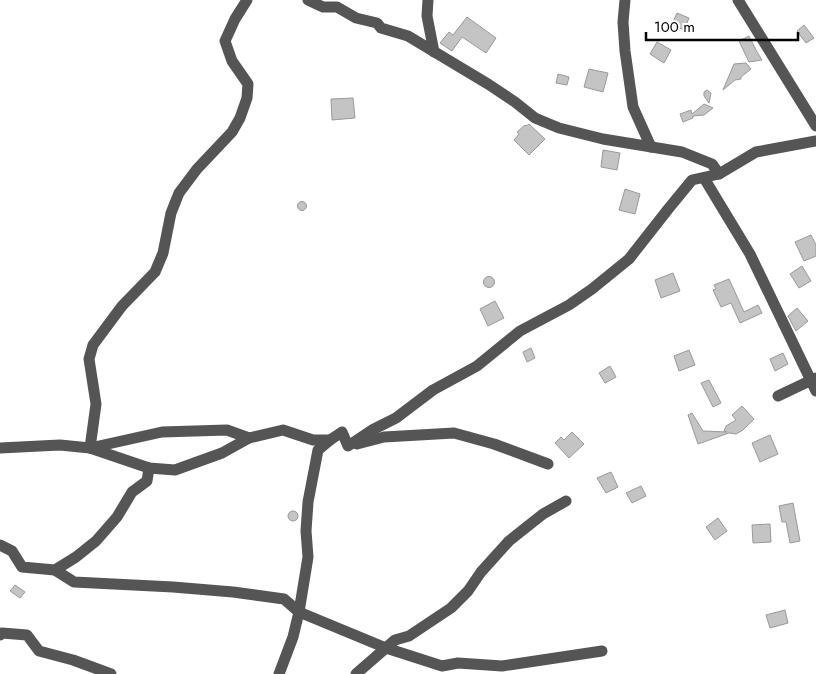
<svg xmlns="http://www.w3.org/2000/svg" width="816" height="674" font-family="Jost,sans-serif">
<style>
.building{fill:#c4c4c4;stroke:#999}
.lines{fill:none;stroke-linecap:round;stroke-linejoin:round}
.minor{stroke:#555;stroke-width:11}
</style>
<rect width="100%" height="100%" fill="#fff"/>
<g class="building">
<path d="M 677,13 L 689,18 L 684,30 L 672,24 Z"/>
<path d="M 467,17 L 496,38 L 486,53 L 462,37 L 452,51 L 440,43 L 449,32 L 453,35 Z"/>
<path d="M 804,25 L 814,38 L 806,43 L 797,31 Z"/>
<path d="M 749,36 L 757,52 L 762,60 L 749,62 L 739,41 Z"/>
<path d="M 657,42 L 671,50 L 664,63 L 650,54 Z"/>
<path d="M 746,63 L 751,69 L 741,77 L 741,79 L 735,80 L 723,90 L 734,64 Z"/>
<path d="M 589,69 L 608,73 L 603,92 L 584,87 Z"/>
<path d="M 558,74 L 569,77 L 567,85 L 556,83 Z"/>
<path d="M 707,90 L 711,93 L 709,103 L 704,96 L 704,92 Z"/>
<path d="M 353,98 L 355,118 L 332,120 L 331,99 Z"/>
<path d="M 704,104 L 713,108 L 704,115 L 693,116 L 693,118 L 683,122 L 680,114 L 691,110 L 692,114 Z"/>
<path d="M 529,124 L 545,139 L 529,155 L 514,140 L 519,134 L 517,132 L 525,125 L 526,126 Z"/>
<path d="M 603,150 L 620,153 L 617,170 L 601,167 Z"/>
<path d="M 625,189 L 640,194 L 635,214 L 619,210 Z"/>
<circle cx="302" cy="206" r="4.5"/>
<path d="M 811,235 L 816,245 L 816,256 L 804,261 L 795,242 Z"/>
<path d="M 802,266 L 811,281 L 799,288 L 790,274 Z"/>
<path d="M 673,273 L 680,291 L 661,298 L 655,280 Z"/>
<circle cx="489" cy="282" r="5.5"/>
<path d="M 729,279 L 744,312 L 758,305 L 762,313 L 740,323 L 731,303 L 721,307 L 713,290 L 716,289 L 714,285 Z"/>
<path d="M 495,301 L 504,318 L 488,326 L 480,309 Z"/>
<path d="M 797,308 L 808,321 L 796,331 L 788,316 Z"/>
<path d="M 531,348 L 535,358 L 527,362 L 523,352 Z"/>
<path d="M 689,350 L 695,365 L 679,371 L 674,356 Z"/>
<path d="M 783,353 L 788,364 L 775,371 L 770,359 Z"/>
<path d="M 610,366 L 616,377 L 605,383 L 599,373 Z"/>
<path d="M 709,380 L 721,403 L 713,407 L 701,383 Z"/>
<path d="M 742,406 L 754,419 L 743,430 L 736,434 L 729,433 L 698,444 L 688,415 L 692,413 L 703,431 L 727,432 L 724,431 L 726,426 L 736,420 L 732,415 Z"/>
<path d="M 572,432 L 584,444 L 569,458 L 555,443 L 561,437 L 564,440 Z"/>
<path d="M 770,435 L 778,454 L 760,462 L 752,443 Z"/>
<path d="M 611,472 L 618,487 L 606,493 L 597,478 Z"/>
<path d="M 641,486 L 646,496 L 632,503 L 626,493 Z"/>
<path d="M 793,503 L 800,541 L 790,543 L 786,522 L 782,522 L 779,506 Z"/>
<circle cx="293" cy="516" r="5"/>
<path d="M 718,518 L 727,531 L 715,540 L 706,527 Z"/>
<path d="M 770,524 L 771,542 L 753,543 L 752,525 Z"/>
<path d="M 15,585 L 25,592 L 20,598 L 10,591 Z"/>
<path d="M 785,610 L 788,623 L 770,628 L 766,615 Z"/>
</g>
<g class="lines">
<g class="minor">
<path d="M 247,0 L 235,19 L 225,41 L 232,61 L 248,84 L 247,98 L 240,118 L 232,132 L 197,169 L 179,193 L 171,213 L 163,253 L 155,272 L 122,306 L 93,345 L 89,359 L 96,404 L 90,448 L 162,432 L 227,430 L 249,438"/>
<path d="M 308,0 L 323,7 L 337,7 L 356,18 L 377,23 L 381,28 L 408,36 L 488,84 L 515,102 L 535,118 L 559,128 L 603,139 L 682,152 L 712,164 L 719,174"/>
<path d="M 428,0 L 427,16 L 434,52"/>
<path d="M 625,0 L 623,22 L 625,51 L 633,107 L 651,147"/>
<path d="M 738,0 L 816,126"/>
<path d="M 704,178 L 750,254 L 816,391"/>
<path d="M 778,396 L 816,378"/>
<path d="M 357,444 L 384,437 L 454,433 L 494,444 L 548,464"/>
<path d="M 0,448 L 60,445 L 90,448 L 149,468 L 175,470 L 222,453 L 249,438 L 283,430 L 313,440 L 330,440 L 342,432 L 348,446 L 372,430 L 396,418 L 433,390 L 477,366 L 520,331 L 569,305 L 592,289 L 629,259 L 669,208 L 692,180 L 719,174 L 756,152 L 816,141"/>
<path d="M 0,545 L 12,551 L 22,567 L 55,570 L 76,557 L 96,541 L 117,517 L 132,492 L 147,481 L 149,468"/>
<path d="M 55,570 L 74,582 L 173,587 L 233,592 L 284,599 L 299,612 L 386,648 L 442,666 L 458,663 L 502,666 L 602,651"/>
<path d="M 0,635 L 2,633 L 27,635 L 39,651 L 73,660 L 111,674"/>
<path d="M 279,674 L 293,637 L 299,612 L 308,557 L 306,531 L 308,502 L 318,450 L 330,440"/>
<path d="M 356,674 L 395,640 L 409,636 L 451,608 L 468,591 L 481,572 L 509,541 L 543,514 L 566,501"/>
</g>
</g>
<path d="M646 32v8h152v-8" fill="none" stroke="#000000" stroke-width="2.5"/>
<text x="654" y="32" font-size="15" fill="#000000" stroke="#ffffff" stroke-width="4" paint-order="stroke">100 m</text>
</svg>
